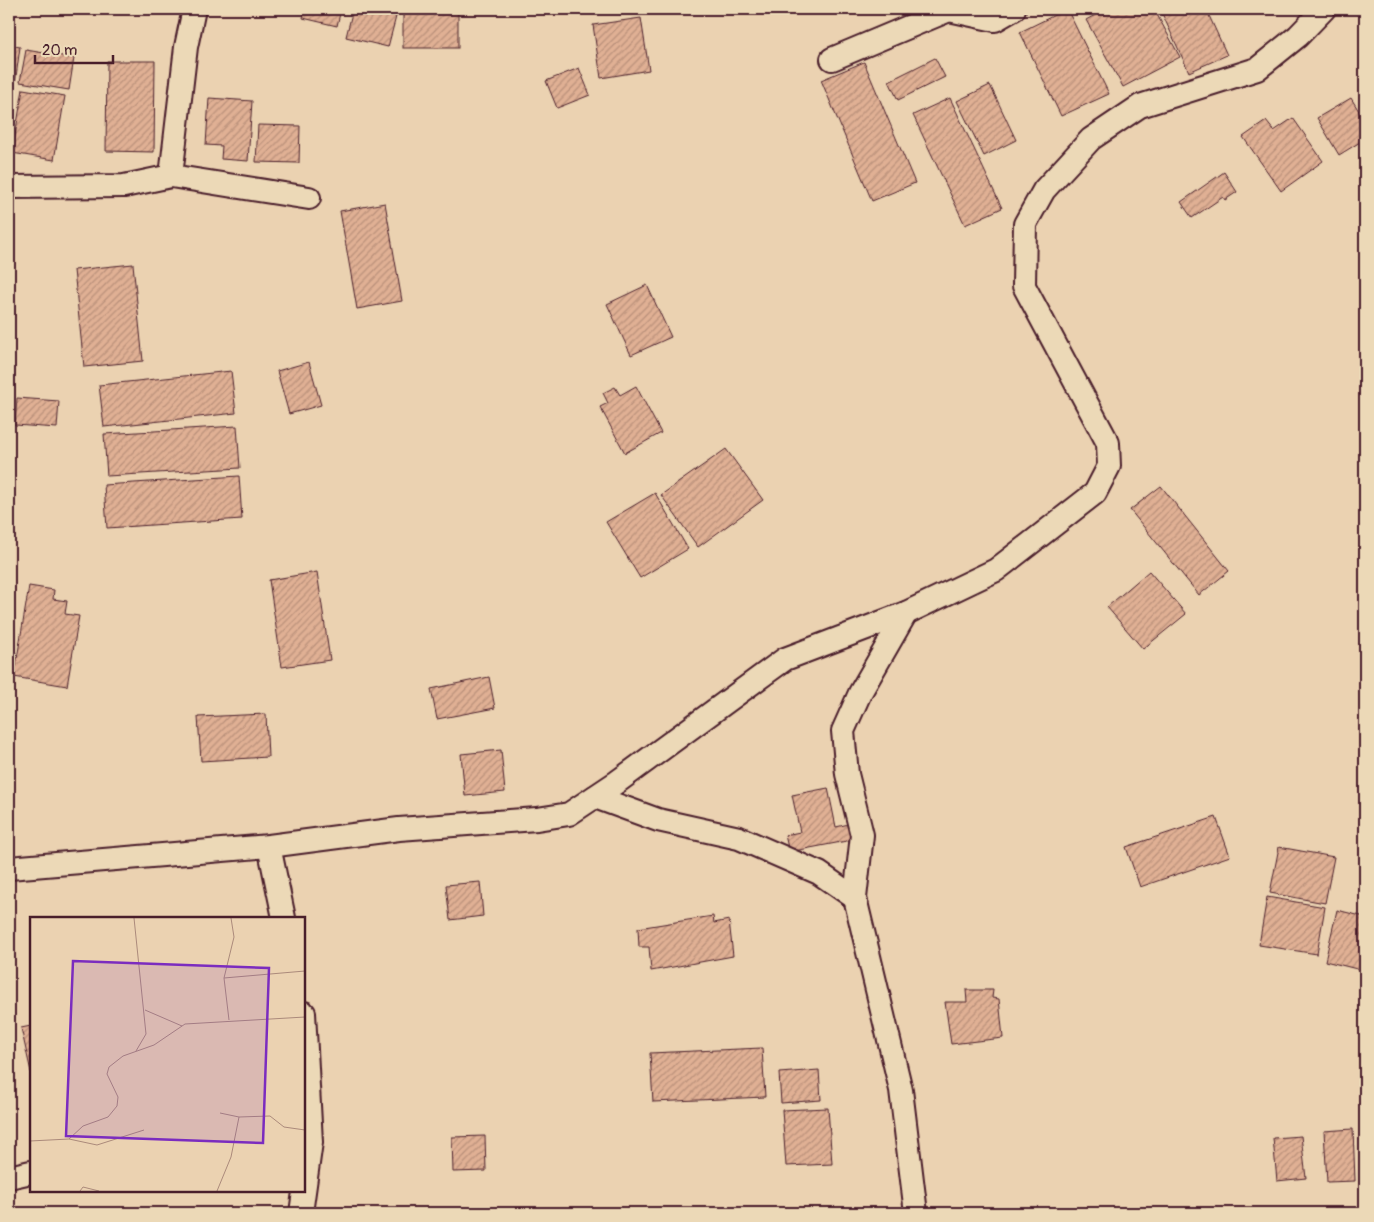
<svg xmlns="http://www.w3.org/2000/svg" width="1374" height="1222" font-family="Pangolin,sans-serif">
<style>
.building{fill:url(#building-hatch);stroke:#4a1f2b}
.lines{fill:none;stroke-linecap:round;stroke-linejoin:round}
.minor-casing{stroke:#4a1f2b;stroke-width:26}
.minor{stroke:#ecd9b7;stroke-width:22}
.inset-road{fill:none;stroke:#ab8a7b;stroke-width:1}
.view{fill:#7b2cbf;fill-opacity:0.15;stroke:#7b2cbf;stroke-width:2.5}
.inset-edge{fill:none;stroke:#4a1f2b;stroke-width:2.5}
</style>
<defs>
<pattern id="building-hatch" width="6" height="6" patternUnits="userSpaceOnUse" patternTransform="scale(1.25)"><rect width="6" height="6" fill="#e0b094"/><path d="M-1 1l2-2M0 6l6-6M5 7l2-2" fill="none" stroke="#b88f79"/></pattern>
</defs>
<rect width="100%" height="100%" fill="#ebd2b1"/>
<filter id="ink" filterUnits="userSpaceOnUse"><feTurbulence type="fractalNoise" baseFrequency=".02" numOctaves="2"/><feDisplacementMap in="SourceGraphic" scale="10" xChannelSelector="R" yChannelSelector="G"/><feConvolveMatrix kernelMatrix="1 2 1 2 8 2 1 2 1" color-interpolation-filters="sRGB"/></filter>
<g filter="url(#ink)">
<g class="building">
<path d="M 267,9 L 302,9 L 301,13 Z"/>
<path d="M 305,9 L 341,9 L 337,26 L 303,18 Z"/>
<path d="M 353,9 L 398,9 L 388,47 L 346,37 Z"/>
<rect x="403" y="9" width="55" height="39"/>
<path d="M 1067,9 L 1109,94 L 1061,116 L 1020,32 Z"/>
<path d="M 1106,9 L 1154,9 L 1180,57 L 1123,87 L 1086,20 Z"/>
<path d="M 1160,9 L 1206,9 L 1227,55 L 1189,72 Z"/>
<path d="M 641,18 L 649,70 L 601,78 L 593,25 Z"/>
<path d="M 9,45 L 20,47 L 15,84 L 9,83 Z"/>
<path d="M 26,50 L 74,58 L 69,90 L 20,82 Z"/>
<path d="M 935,58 L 945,77 L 898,100 L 889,81 Z"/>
<path d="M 107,61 L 155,61 L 154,152 L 106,151 Z"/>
<path d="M 864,62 L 915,183 L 872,201 L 821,80 Z"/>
<path d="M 579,68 L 590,95 L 557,108 L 546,81 Z"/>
<path d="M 990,85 L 1016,140 L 984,156 L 957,101 Z"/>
<path d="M 23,89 L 65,96 L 54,160 L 12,153 Z"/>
<path d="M 209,98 L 252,101 L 248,161 L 221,159 L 222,146 L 206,145 Z"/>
<path d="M 950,98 L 1002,208 L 965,225 L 913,115 Z"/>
<path d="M 1351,98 L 1365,121 L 1365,139 L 1339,155 L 1317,118 Z"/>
<path d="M 1293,118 L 1323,161 L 1281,191 L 1243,137 L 1266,121 L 1274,131 Z"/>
<path d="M 258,125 L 300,126 L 299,163 L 256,162 Z"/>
<path d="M 1224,172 L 1237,192 L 1225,200 L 1223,197 L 1192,218 L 1181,202 Z"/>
<path d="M 385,203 L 402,301 L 357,309 L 340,211 Z"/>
<path d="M 133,264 L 143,361 L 84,367 L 74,270 Z"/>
<path d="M 647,285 L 671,337 L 631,355 L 607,304 Z"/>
<path d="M 309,362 L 321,405 L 289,414 L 277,371 Z"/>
<path d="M 231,371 L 236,413 L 104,427 L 99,385 Z"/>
<path d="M 636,386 L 661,433 L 625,453 L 600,407 L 608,403 L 603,393 L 615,387 L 620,395 Z"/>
<path d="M 17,398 L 59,401 L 57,428 L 15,425 Z"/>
<path d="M 237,426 L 240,468 L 107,476 L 104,434 Z"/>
<path d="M 726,449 L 763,500 L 698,547 L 661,495 Z"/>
<path d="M 239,476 L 242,519 L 107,528 L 104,485 Z"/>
<path d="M 1161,486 L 1229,571 L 1199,595 L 1130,510 Z"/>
<path d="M 655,493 L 688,549 L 640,578 L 606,522 Z"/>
<path d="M 1149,571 L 1186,614 L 1143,649 L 1107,607 Z"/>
<path d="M 317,572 L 330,660 L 282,667 L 269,580 Z"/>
<path d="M 29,586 L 54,590 L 53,599 L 67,601 L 65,614 L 79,616 L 67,686 L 14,677 Z"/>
<path d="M 489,677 L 495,708 L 437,719 L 431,689 Z"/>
<path d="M 266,714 L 268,757 L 201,761 L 198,717 Z"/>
<path d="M 501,750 L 505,792 L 465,796 L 461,754 Z"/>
<path d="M 828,788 L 836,827 L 853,823 L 857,839 L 789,852 L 785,835 L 800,832 L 792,795 Z"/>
<path d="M 1216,817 L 1230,856 L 1140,887 L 1126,847 Z"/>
<path d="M 1279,847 L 1334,857 L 1325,903 L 1270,893 Z"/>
<path d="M 480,882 L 483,916 L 450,920 L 446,885 Z"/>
<path d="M 1267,897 L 1325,907 L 1317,954 L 1259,945 Z"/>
<path d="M 1337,910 L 1365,917 L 1365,971 L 1325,961 Z"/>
<path d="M 713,916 L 714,923 L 729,920 L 733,956 L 651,971 L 649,947 L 639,947 L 638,928 Z"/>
<path d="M 966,990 L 993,990 L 992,998 L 999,999 L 1003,1038 L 951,1044 L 945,1002 L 967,1002 Z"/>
<path d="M 31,1026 L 31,1072 L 21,1028 Z"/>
<path d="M 762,1048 L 765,1097 L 653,1102 L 650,1053 Z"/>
<path d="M 819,1070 L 821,1100 L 781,1103 L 779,1073 Z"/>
<path d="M 828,1108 L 832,1164 L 786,1166 L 782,1110 Z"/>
<path d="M 1353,1129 L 1355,1181 L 1327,1182 L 1324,1131 Z"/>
<path d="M 485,1136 L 486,1171 L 453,1172 L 452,1137 Z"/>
<path d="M 1301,1136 L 1306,1178 L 1277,1181 L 1273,1138 Z"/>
</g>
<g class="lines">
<defs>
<g id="minor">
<path d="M 832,59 L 949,10 L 995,20 L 1014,9"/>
<path d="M 171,176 L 186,47 L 194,9"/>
<path d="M 9,187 L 124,186 L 171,176 L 309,198"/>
<path d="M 906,613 L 860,693 L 843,731 L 847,774 L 862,835 L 855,898 L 901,1090 L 916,1213"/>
<path d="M 595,797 L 658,820 L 739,838 L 819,873 L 855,898"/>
<path d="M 269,846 L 284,918"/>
<path d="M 9,868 L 269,846 L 399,829 L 537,819 L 569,814 L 617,782 L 785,659 L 906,613 L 996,570 L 1095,493 L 1109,466 L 1108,443 L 1024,286 L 1025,224 L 1044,190 L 1091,139 L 1140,106 L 1257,69 L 1298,36 L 1324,9"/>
<path d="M 9,1177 L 31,1172"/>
<path d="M 301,1213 L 311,1142 L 304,1013"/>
</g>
</defs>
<use href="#minor" class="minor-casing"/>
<use href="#minor" class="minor"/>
</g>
</g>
<g transform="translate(30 917)">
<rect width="275" height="275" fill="#ebd2b1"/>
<path class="inset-road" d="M 104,1 L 116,117 L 106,134M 194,61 L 275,54M 115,93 L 152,109M 199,103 L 194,61 L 204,20 L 201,1M 190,196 L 209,200 L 240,199 L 254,210 L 275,213M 39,222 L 53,209 L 78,200 L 87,189 L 88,180 L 77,157 L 79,150 L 93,139 L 124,128 L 155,107 L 275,100M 0,224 L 39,222 L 67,228 L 114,213M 50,274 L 53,270 L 69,274M 187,274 L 201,240 L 209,200"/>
<path class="view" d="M 43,44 L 239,51 L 233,226 L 36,219 Z"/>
<rect width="275" height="275" class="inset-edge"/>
</g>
<rect width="1374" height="1222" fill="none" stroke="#ecd9b7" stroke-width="30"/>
<rect x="15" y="15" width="1344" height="1192" fill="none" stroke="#4a1f2b" stroke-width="2" filter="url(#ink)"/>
<path d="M35 55v8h78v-8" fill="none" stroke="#4a1f2b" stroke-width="2.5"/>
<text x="42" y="55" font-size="15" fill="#4a1f2b" stroke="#ecd9b7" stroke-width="4" paint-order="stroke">20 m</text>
</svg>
